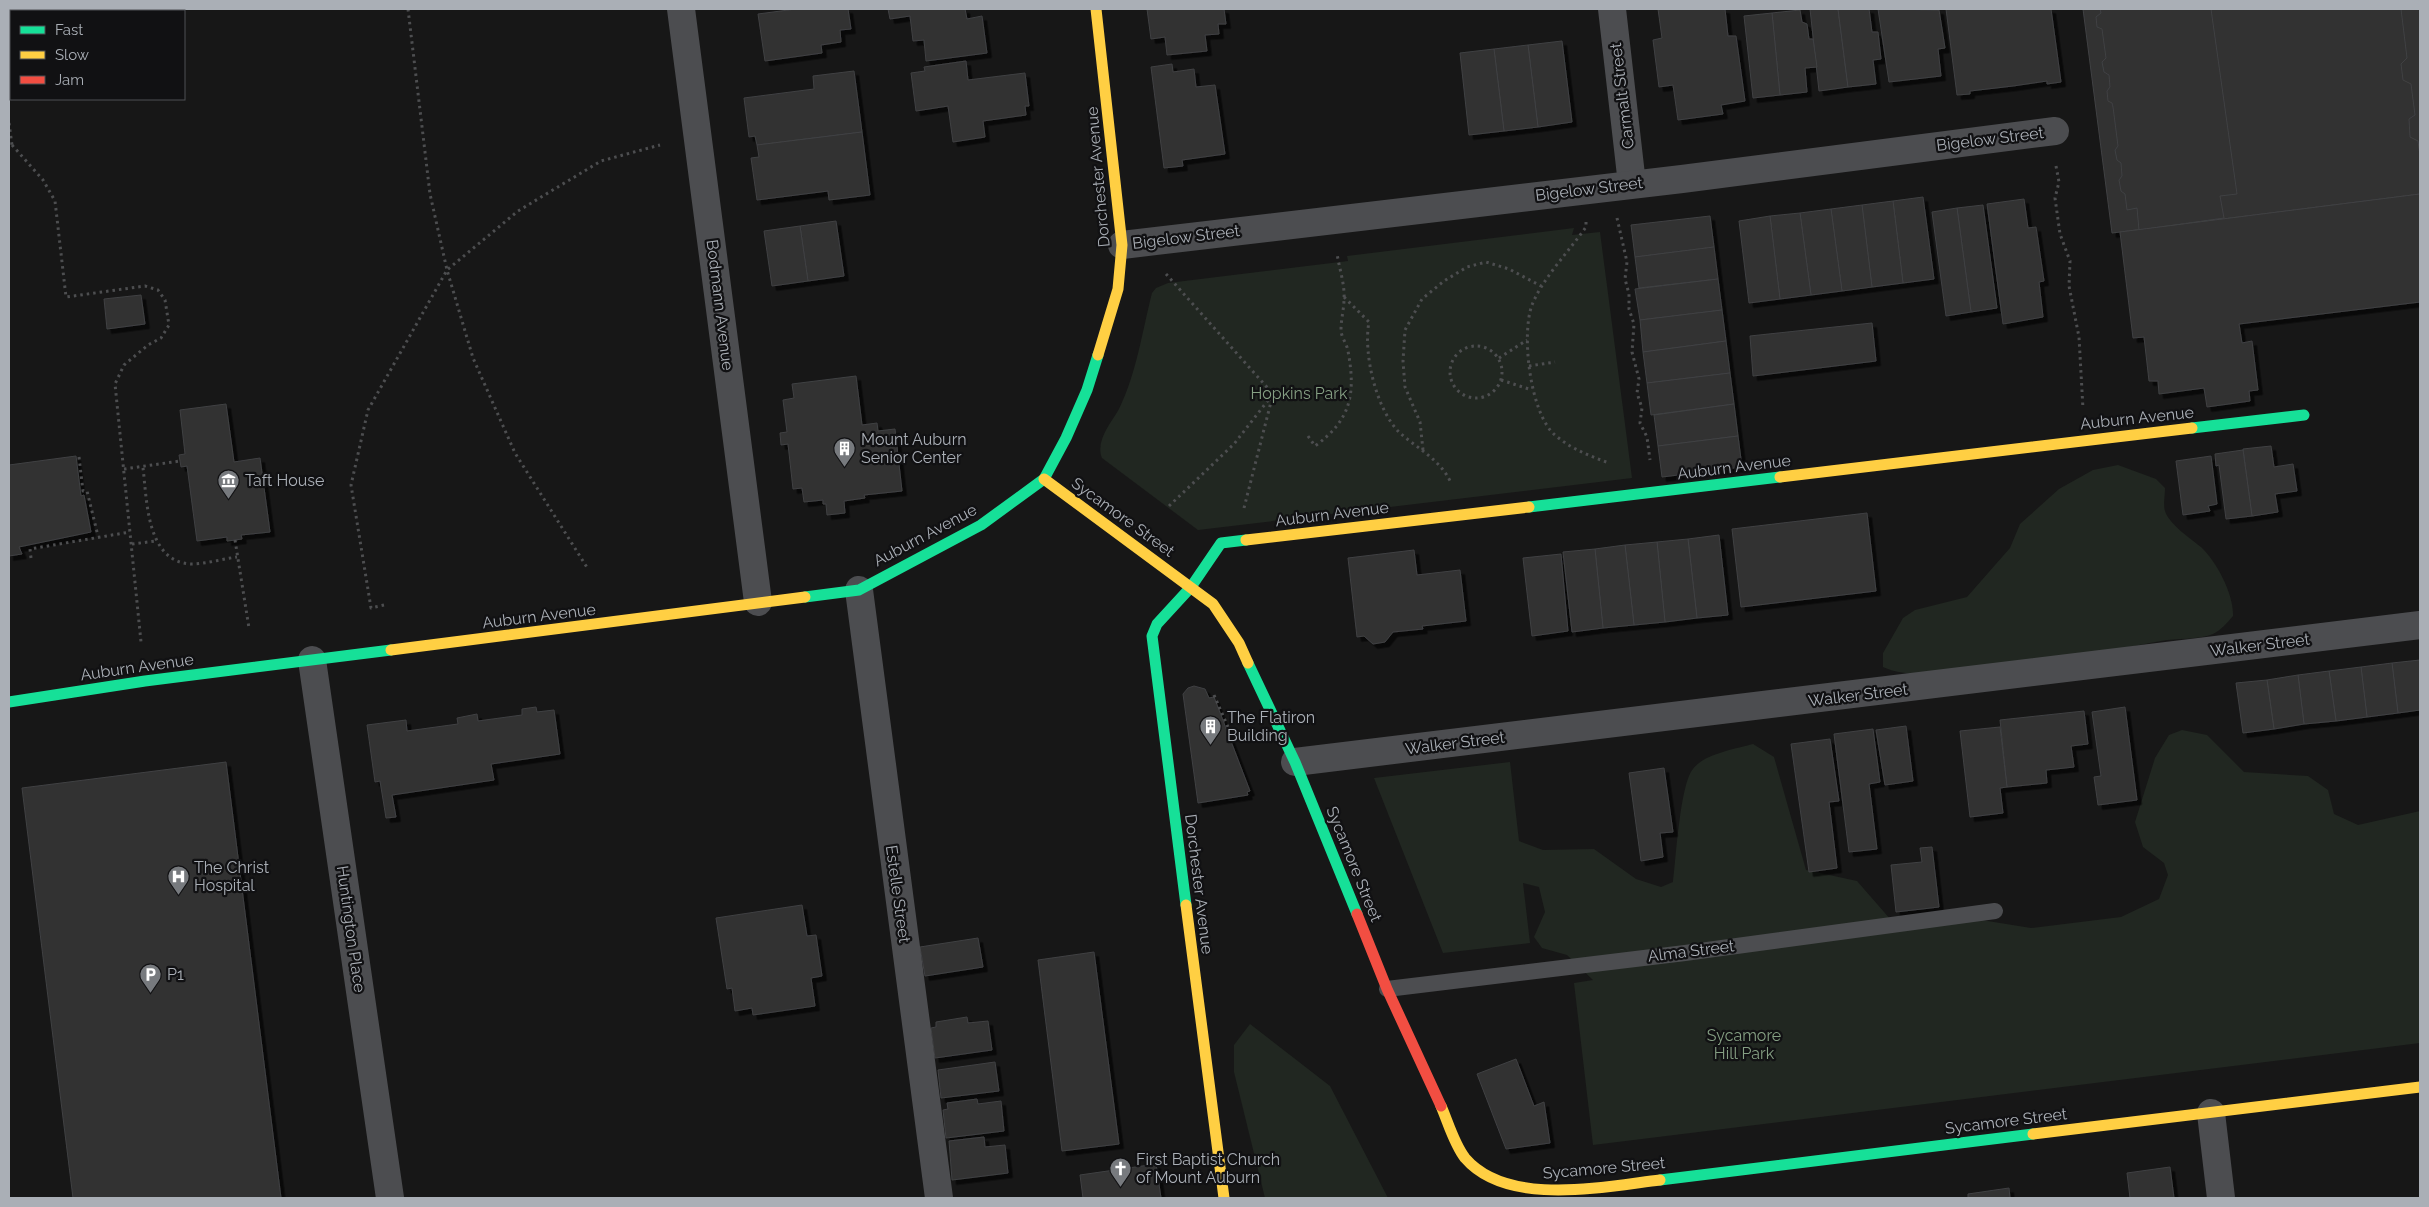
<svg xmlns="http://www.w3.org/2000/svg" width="2429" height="1207" font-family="Raleway,sans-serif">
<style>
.green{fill:#212721}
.building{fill:#313132;stroke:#404143;filter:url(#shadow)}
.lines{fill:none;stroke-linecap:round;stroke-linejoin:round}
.path{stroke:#4d4e50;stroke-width:3;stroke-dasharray:2.5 4;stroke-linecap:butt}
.lane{stroke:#4c4d50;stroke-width:16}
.street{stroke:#4c4d50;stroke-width:28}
.fast{stroke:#16e098;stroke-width:11}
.slow{stroke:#ffcf43;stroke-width:11}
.jam{stroke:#f24e42;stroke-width:11}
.labels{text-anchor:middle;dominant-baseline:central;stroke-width:4.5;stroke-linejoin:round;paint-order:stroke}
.street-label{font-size:16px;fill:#aaafb6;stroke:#111113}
.park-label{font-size:16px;fill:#859f83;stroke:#111113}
.poi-label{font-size:16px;fill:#aaafb6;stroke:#111113;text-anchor:start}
</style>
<defs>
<filter id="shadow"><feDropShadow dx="4.5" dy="4.5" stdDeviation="0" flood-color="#0009"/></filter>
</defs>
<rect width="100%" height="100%" fill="#171717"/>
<g class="green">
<path d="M 1574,228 L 1572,235 L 1600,232 L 1632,478 L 1198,530 L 1102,458 C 1095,441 1111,423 1119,409 C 1137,372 1142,332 1152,293 L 1156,288 L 1168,283 L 1348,261 L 1347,256 Z"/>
<path d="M 2118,465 L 2156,479 L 2165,488 C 2165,495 2163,505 2165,511 C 2169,524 2191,539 2201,547 C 2217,562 2234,595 2233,616 C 2228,622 2220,631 2213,634 C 2198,640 2177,638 2161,641 C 2102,651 1931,691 1883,667 L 1883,653 L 1903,618 L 1915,610 L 1967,597 L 2010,548 L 2020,524 L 2059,489 L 2093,470 Z"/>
<path d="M 2182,730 L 2207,735 L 2244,772 L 2308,776 L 2328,790 L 2334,814 L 2358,825 L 2420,811 L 2420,1043 L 1593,1145 L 1574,983 L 1593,980 L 1567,955 L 1542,948 L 1534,937 L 1545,912 L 1539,887 L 1523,883 L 1530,943 L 1443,953 L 1374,778 L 1510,762 L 1519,841 L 1543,850 L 1594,849 L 1636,879 L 1661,887 L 1673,882 C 1676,860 1680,784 1693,769 C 1704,754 1735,749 1753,744 L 1774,757 L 1806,870 L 1857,881 L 1891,920 L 1969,918 L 2031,928 L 2121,917 L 2159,899 L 2168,875 L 2164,863 L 2143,847 L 2135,822 L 2155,758 L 2169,735 Z"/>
<path d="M 1250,1024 L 1330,1086 L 1388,1198 L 1265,1198 L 1234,1072 L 1234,1045 Z"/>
</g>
<g class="building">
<path d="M 796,9 L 848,9 L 851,29 L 840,30 L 841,42 L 821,45 L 822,53 L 765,61 L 758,14 Z"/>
<path d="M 888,9 L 965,9 L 967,19 L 982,16 L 987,53 L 926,61 L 924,40 L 913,41 L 910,16 L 890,19 Z"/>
<path d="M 1147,9 L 1224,9 L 1226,24 L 1218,24 L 1219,34 L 1205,35 L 1207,51 L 1167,55 L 1165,37 L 1151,39 Z"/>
<path d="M 1658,9 L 1725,9 L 1728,36 L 1736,36 L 1745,101 L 1721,105 L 1723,114 L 1678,120 L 1673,85 L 1659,87 L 1653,40 L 1662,38 Z"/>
<path d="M 1810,9 L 1838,9 L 1848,87 L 1819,91 Z"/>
<path d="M 1838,9 L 1869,9 L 1872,32 L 1878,32 L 1881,59 L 1873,60 L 1876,84 L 1848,87 Z"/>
<path d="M 1878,9 L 1939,10 L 1945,48 L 1938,49 L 1941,76 L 1889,82 Z"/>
<path d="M 1946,9 L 2051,9 L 2061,82 L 2047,84 L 2047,81 L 2013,86 L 1970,91 L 1970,94 L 1957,95 Z"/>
<path d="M 2083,9 L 2420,9 L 2420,194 L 2112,233 Z"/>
<path d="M 2100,9 L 2211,9 L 2237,194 L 2220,196 L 2224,218 L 2139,230 L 2137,208 L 2127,210 L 2125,194 L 2121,191 L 2119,180 L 2122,176 L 2121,163 L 2117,160 L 2115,150 L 2118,146 L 2113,107 L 2112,103 L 2108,101 L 2107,91 L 2110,87 L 2109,75 L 2104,72 L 2102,62 L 2106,58 L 2102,29 L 2097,27 L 2096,17 L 2101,13 Z"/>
<path d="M 2401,9 L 2420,9 L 2420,156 L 2418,141 L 2410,137 L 2409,119 L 2415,115 L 2411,84 L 2403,80 L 2401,64 L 2407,58 Z"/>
<path d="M 1800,10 L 1802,22 L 1807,24 L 1809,39 L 1813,39 L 1817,67 L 1805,68 L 1807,92 L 1780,95 L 1772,13 Z"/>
<path d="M 1772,13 L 1780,95 L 1753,98 L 1744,16 Z"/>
<path d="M 1562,41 L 1572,122 L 1538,127 L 1528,45 Z"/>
<path d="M 1528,45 L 1538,127 L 1504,131 L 1494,49 Z"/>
<path d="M 1494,49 L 1504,131 L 1469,135 L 1460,53 Z"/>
<path d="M 966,61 L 968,80 L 1025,73 L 1029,106 L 1025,106 L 1026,115 L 983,121 L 985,137 L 953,142 L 948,106 L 916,111 L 911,73 L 925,71 L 924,67 Z"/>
<path d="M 1172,64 L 1173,72 L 1194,69 L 1196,87 L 1215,85 L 1225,154 L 1182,160 L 1183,166 L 1164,168 L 1151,67 Z"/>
<path d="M 854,71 L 862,132 L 757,145 L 755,136 L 749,137 L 744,98 L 814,89 L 813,76 Z"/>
<path d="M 862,132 L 870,195 L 829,200 L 828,191 L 757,200 L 751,158 L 759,157 L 757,145 Z"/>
<path d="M 2420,194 L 2420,302 L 2239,324 L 2242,343 L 2252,341 L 2258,390 L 2249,391 L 2250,401 L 2207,407 L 2204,388 L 2159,394 L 2158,381 L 2149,381 L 2144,337 L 2133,338 L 2120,232 Z"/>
<path d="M 1923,197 L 1934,279 L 1903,283 L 1893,201 Z"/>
<path d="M 2024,199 L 2028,228 L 2036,227 L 2044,281 L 2039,282 L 2043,317 L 2003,324 L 1987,204 Z"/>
<path d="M 1893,201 L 1903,283 L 1872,287 L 1862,205 Z"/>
<path d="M 1862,205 L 1872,287 L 1842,291 L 1831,209 Z"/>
<path d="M 1983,205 L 1997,308 L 1971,312 L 1957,208 Z"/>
<path d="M 1957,208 L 1971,312 L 1946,316 L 1932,212 Z"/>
<path d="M 1831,209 L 1842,291 L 1811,295 L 1800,213 Z"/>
<path d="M 1800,213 L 1811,295 L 1780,299 L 1770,216 Z"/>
<path d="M 1710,216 L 1714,247 L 1635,257 L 1631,225 Z"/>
<path d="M 1770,216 L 1780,299 L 1749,303 L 1739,221 Z"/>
<path d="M 836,221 L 844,276 L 808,281 L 800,226 Z"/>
<path d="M 800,226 L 808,281 L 772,286 L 764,231 Z"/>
<path d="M 1714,247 L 1718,279 L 1639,288 L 1635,257 Z"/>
<path d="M 1718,279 L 1722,310 L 1640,320 L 1635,289 Z"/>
<path d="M 141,295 L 145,324 L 107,329 L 104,299 Z"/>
<path d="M 1722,310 L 1726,341 L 1643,352 L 1640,320 Z"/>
<path d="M 1872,323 L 1876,361 L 1753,376 L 1750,336 Z"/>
<path d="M 1726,341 L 1730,373 L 1647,383 L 1643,352 Z"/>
<path d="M 1730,373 L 1734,404 L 1651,415 L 1647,383 Z"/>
<path d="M 856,376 L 862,425 L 877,423 L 878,431 L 895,429 L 902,491 L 864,495 L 865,498 L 844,501 L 845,513 L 827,515 L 826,504 L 823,504 L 823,500 L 804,502 L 802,488 L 793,489 L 788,444 L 781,445 L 780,433 L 787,432 L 783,400 L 794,398 L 792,384 Z"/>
<path d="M 226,404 L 234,462 L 260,458 L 270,532 L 241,535 L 242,539 L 235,540 L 227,541 L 227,537 L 197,541 L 187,466 L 181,467 L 179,455 L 185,454 L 180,410 Z"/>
<path d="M 1734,404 L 1738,436 L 1658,446 L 1654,415 Z"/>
<path d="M 1738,436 L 1742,467 L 1662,477 L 1658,446 Z"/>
<path d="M 2271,446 L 2274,467 L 2293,464 L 2297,491 L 2275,494 L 2278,512 L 2252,516 L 2243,449 Z"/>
<path d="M 2243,450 L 2252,516 L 2226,519 L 2219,465 L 2216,466 L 2215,454 Z"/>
<path d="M 76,456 L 81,496 L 84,495 L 91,532 L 19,547 L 22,554 L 9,556 L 9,465 Z"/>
<path d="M 2211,456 L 2217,504 L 2208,506 L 2210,511 L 2183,515 L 2176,461 Z"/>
<path d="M 1867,513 L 1876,591 L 1741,607 L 1732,529 Z"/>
<path d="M 1719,535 L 1728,615 L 1697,618 L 1688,539 Z"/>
<path d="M 1688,539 L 1697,618 L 1665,622 L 1657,542 Z"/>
<path d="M 1657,542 L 1665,622 L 1634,625 L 1625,545 Z"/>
<path d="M 1625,545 L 1634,625 L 1603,628 L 1595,549 Z"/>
<path d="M 1595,549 L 1603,628 L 1572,632 L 1563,552 Z"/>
<path d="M 1414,550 L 1417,575 L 1460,570 L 1466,621 L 1422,626 L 1423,629 L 1393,632 L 1385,642 L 1373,644 L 1364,636 L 1357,637 L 1348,558 Z"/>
<path d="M 1561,554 L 1568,631 L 1532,636 L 1523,558 Z"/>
<path d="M 2420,660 L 2420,710 L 2398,713 L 2392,663 Z"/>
<path d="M 2392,663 L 2398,713 L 2367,717 L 2361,667 Z"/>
<path d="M 2361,667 L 2367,717 L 2336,721 L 2329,671 Z"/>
<path d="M 2329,671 L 2336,721 L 2304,724 L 2298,675 Z"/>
<path d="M 2298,675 L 2304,724 L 2274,729 L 2267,680 Z"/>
<path d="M 2267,680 L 2274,729 L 2243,733 L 2236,683 Z"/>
<path d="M 1194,686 L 1205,689 L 1209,698 L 1214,697 L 1250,791 L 1247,792 L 1248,795 L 1198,803 L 1183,694 L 1188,688 Z"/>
<path d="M 536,707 L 537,712 L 554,710 L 560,754 L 491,764 L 494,780 L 392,795 L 396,817 L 386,818 L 380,781 L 375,782 L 367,725 L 406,720 L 407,731 L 458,724 L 457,718 L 477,714 L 478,721 L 522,715 L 522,709 Z"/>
<path d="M 2125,707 L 2137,800 L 2098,805 L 2094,777 L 2101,776 L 2092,712 Z"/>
<path d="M 2084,711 L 2088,744 L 2071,746 L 2074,767 L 2046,770 L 2047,783 L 2007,787 L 2000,720 Z"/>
<path d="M 1906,726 L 1913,781 L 1885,785 L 1876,730 Z"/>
<path d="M 2000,727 L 2007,787 L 2000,788 L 2003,813 L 1970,817 L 1960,731 Z"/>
<path d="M 1873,729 L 1880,782 L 1869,784 L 1877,849 L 1849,852 L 1834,734 Z"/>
<path d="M 1830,739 L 1839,801 L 1829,802 L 1837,868 L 1809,872 L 1791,744 Z"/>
<path d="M 226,762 L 281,1198 L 73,1198 L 22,788 Z"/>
<path d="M 1664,768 L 1673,832 L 1660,833 L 1663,857 L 1641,861 L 1629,773 Z"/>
<path d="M 1932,847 L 1939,907 L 1896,912 L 1891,865 L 1922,862 L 1920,848 Z"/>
<path d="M 802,905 L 807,936 L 816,935 L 822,976 L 811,978 L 815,1006 L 753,1015 L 752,1008 L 735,1011 L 732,988 L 727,989 L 716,918 Z"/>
<path d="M 978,938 L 983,967 L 925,976 L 920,947 Z"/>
<path d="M 1094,952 L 1119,1144 L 1062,1151 L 1038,960 Z"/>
<path d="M 967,1017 L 968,1023 L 988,1021 L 992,1050 L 935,1058 L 931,1028 L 936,1027 L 936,1022 Z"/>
<path d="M 1516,1059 L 1534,1106 L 1544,1102 L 1550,1143 L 1506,1149 L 1477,1074 Z"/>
<path d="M 995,1062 L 999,1091 L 941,1098 L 938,1070 Z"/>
<path d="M 977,1099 L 978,1104 L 1001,1101 L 1004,1131 L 946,1138 L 943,1110 L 948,1109 L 947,1103 Z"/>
<path d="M 984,1137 L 985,1147 L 1005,1145 L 1008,1173 L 952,1180 L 949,1141 Z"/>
<path d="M 1156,1164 L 1161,1198 L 1083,1198 L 1080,1175 Z"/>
<path d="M 2170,1167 L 2174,1198 L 2130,1198 L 2127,1173 Z"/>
<path d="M 2009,1188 L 2010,1198 L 1968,1198 L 1968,1194 Z"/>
</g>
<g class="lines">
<g class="path">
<path d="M 408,9 L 430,194 L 447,270 L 473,358 L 515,453 L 588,569"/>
<path d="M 9,123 L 12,145 L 9,145"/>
<path d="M 12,145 L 43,180 L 55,201 L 66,297 L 145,286 L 158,290 L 165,300 L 169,325 L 161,338 L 148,345 L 124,365 L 115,384 L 141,642"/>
<path d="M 2056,166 L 2059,182 L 2055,198 L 2060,234 L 2070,261 L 2069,286 L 2079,337 L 2083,409"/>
<path d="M 1617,218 L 1627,262 L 1625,279 L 1629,294 L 1629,309 L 1634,324 L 1632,352 L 1639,379 L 1637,393 L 1642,408 L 1640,423 L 1647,437 L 1650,460"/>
<path d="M 1586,222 L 1586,227 C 1570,250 1542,279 1532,305 C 1521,334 1530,414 1555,435 C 1571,449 1590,456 1609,463"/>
<path d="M 1166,274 L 1273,394"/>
<path d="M 1344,297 L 1369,322 C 1363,353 1376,410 1400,433 C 1418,449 1441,460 1451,483"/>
<circle cx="1476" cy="372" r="26"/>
<path d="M 1499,358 L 1527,340"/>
<path d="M 1529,366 L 1555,362"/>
<path d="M 1501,380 L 1532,390"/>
<path d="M 1308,436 L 1315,446 C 1351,420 1356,394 1348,351 C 1347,344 1341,337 1341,330 C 1341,319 1344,309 1344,299 C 1345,284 1339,268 1337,253"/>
<path d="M 1423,450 L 1420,422 L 1405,387 L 1403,361 L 1405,330 L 1422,299 L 1444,281 L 1467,267 L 1486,262 L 1509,269 L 1541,286"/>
<path d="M 79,457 L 83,491 L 87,491 L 98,536"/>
<path d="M 143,468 C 147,499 146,562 191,564 C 206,564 222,559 237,557"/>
<path d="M 124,469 L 180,461"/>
<path d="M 1169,506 L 1234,444 L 1273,394"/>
<path d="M 1244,508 L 1272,398"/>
<path d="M 235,540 L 249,628"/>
<path d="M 132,544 L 156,541"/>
<path d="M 31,558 L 30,549 L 130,532"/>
<path d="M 384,605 L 371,608 L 351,485 L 368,410 L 447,270 L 518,211 L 601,161 L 660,145"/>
<path d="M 1214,695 L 1228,727"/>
</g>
<path class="lane" d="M 1387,989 L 1685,953 L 1995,911"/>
<g class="street">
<path d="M 681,9 L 758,602"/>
<path d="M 1612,9 L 1632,184"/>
<path d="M 1122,245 L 1682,179 L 2055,131"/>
<path d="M 859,590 L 939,1198"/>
<path d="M 312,660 L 390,1198"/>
<path d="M 1295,762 L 2420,625"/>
<path d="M 2211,1113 L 2221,1198"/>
</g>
<g class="fast">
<path d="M 2192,428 L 2304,415"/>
<path d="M 1529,507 L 1780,477"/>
<path d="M 805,597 L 859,590 L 981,525 L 1044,479 L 1066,438 L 1087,390 L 1098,355"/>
<path d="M 1248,663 L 1295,762 L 1357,914"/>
<path d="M 9,702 L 145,681 L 391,650"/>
<path d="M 1186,905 L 1152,636 L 1157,624 L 1191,587 L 1221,543 L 1246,540"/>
<path d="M 1660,1180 L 2033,1134"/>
</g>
<g class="slow">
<path d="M 1096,9 L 1122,245 L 1118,289 L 1098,355"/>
<path d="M 1780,477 L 2192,428"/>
<path d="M 1044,479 L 1213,604 L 1239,643 L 1248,663"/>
<path d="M 1246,540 L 1529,507"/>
<path d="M 391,650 L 805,597"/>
<path d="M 1186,905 L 1224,1198"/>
<path d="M 1441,1106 C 1448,1122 1454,1144 1465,1158 C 1507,1207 1602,1187 1660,1180"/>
<path d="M 2033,1134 L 2420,1087"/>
</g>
<path class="jam" d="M 1357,914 L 1387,989 L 1441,1106"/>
</g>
<defs>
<symbol id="building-pin" viewBox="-11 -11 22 30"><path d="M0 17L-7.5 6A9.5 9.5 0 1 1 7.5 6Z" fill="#777a7e" stroke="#111113"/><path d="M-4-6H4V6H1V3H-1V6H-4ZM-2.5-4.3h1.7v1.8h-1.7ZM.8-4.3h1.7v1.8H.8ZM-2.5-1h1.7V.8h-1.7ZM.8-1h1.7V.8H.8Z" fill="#fff"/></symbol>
<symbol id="museum-pin" viewBox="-11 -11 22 30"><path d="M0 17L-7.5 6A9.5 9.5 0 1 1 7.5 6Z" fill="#777a7e" stroke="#111113"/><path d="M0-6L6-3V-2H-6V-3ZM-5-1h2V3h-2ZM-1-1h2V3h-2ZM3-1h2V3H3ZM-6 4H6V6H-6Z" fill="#fff"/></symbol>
<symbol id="hospital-pin" viewBox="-11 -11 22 30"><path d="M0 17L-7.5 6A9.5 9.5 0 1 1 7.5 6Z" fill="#777a7e" stroke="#111113"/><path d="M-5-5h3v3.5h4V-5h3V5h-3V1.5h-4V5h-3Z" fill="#fff"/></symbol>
<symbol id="parking-pin" viewBox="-11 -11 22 30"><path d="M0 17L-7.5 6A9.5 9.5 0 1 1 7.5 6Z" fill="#777a7e" stroke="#111113"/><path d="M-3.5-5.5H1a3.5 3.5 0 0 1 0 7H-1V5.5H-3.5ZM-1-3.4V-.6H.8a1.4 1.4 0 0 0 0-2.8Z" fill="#fff"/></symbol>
<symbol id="church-pin" viewBox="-11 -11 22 30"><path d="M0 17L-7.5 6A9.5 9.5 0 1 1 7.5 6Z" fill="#777a7e" stroke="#111113"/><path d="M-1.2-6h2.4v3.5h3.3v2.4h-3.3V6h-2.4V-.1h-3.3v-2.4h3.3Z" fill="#fff"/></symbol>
</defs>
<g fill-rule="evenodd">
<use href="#building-pin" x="832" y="436" width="25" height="34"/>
<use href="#museum-pin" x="216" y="468" width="25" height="34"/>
<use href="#building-pin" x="1198" y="714" width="25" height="34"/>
<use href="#hospital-pin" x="166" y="864" width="25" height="34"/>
<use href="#parking-pin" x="138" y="962" width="25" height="34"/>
<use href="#church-pin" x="1108" y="1156" width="25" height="34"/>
</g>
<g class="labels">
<g class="street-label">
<text transform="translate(1622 96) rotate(-97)">Carmalt Street</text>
<text transform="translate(1990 139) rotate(-7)">Bigelow Street</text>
<text transform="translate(1098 177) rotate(-95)">Dorchester Avenue</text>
<text transform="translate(1589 189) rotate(-7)">Bigelow Street</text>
<text transform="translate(1186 237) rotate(-7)">Bigelow Street</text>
<text transform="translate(720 305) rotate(83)">Bodmann Avenue</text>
<text transform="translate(2137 418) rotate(-6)">Auburn Avenue</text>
<text transform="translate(1734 467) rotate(-7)">Auburn Avenue</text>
<text transform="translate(1332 514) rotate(-7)">Auburn Avenue</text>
<text transform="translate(1123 517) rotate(36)">Sycamore Street</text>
<text transform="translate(925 535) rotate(-28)">Auburn Avenue</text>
<text transform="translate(539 616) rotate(-7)">Auburn Avenue</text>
<text transform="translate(2260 645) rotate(-7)">Walker Street</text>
<text transform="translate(137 667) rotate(-8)">Auburn Avenue</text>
<text transform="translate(1858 695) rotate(-7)">Walker Street</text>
<text transform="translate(1455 743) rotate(-7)">Walker Street</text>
<text transform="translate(1354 864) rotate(68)">Sycamore Street</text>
<text transform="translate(1199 884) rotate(83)">Dorchester Avenue</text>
<text transform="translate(898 894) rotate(82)">Estelle Street</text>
<text transform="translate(351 929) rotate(82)">Huntington Place</text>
<text transform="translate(1691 951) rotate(-7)">Alma Street</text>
<text transform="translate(2006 1121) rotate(-7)">Sycamore Street</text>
<text transform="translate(1604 1168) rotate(-5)">Sycamore Street</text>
</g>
<g class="park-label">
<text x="1299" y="393">Hopkins Park</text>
<text x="1744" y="1035">Sycamore<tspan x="1744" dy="18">Hill Park</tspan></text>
</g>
<g class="poi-label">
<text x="861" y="439">Mount Auburn<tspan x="861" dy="18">Senior Center</tspan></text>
<text x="245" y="480">Taft House</text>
<text x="1227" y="717">The Flatiron<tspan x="1227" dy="18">Building</tspan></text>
<text x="194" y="867">The Christ<tspan x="194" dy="18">Hospital</tspan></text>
<text x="167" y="974">P1</text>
<text x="1136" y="1159">First Baptist Church<tspan x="1136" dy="18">of Mount Auburn</tspan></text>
</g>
</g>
<rect width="2429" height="1207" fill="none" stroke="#aaafb6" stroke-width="20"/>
<rect x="10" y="10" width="175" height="90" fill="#111113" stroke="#4e5054"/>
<rect x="20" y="26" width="25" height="8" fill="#16e098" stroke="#4e5054"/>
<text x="55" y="35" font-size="15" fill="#aaafb6">Fast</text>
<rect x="20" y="51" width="25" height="8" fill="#ffcf43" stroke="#4e5054"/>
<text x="55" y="60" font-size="15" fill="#aaafb6">Slow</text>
<rect x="20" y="76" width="25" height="8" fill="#f24e42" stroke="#4e5054"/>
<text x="55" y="85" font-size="15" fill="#aaafb6">Jam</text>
</svg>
